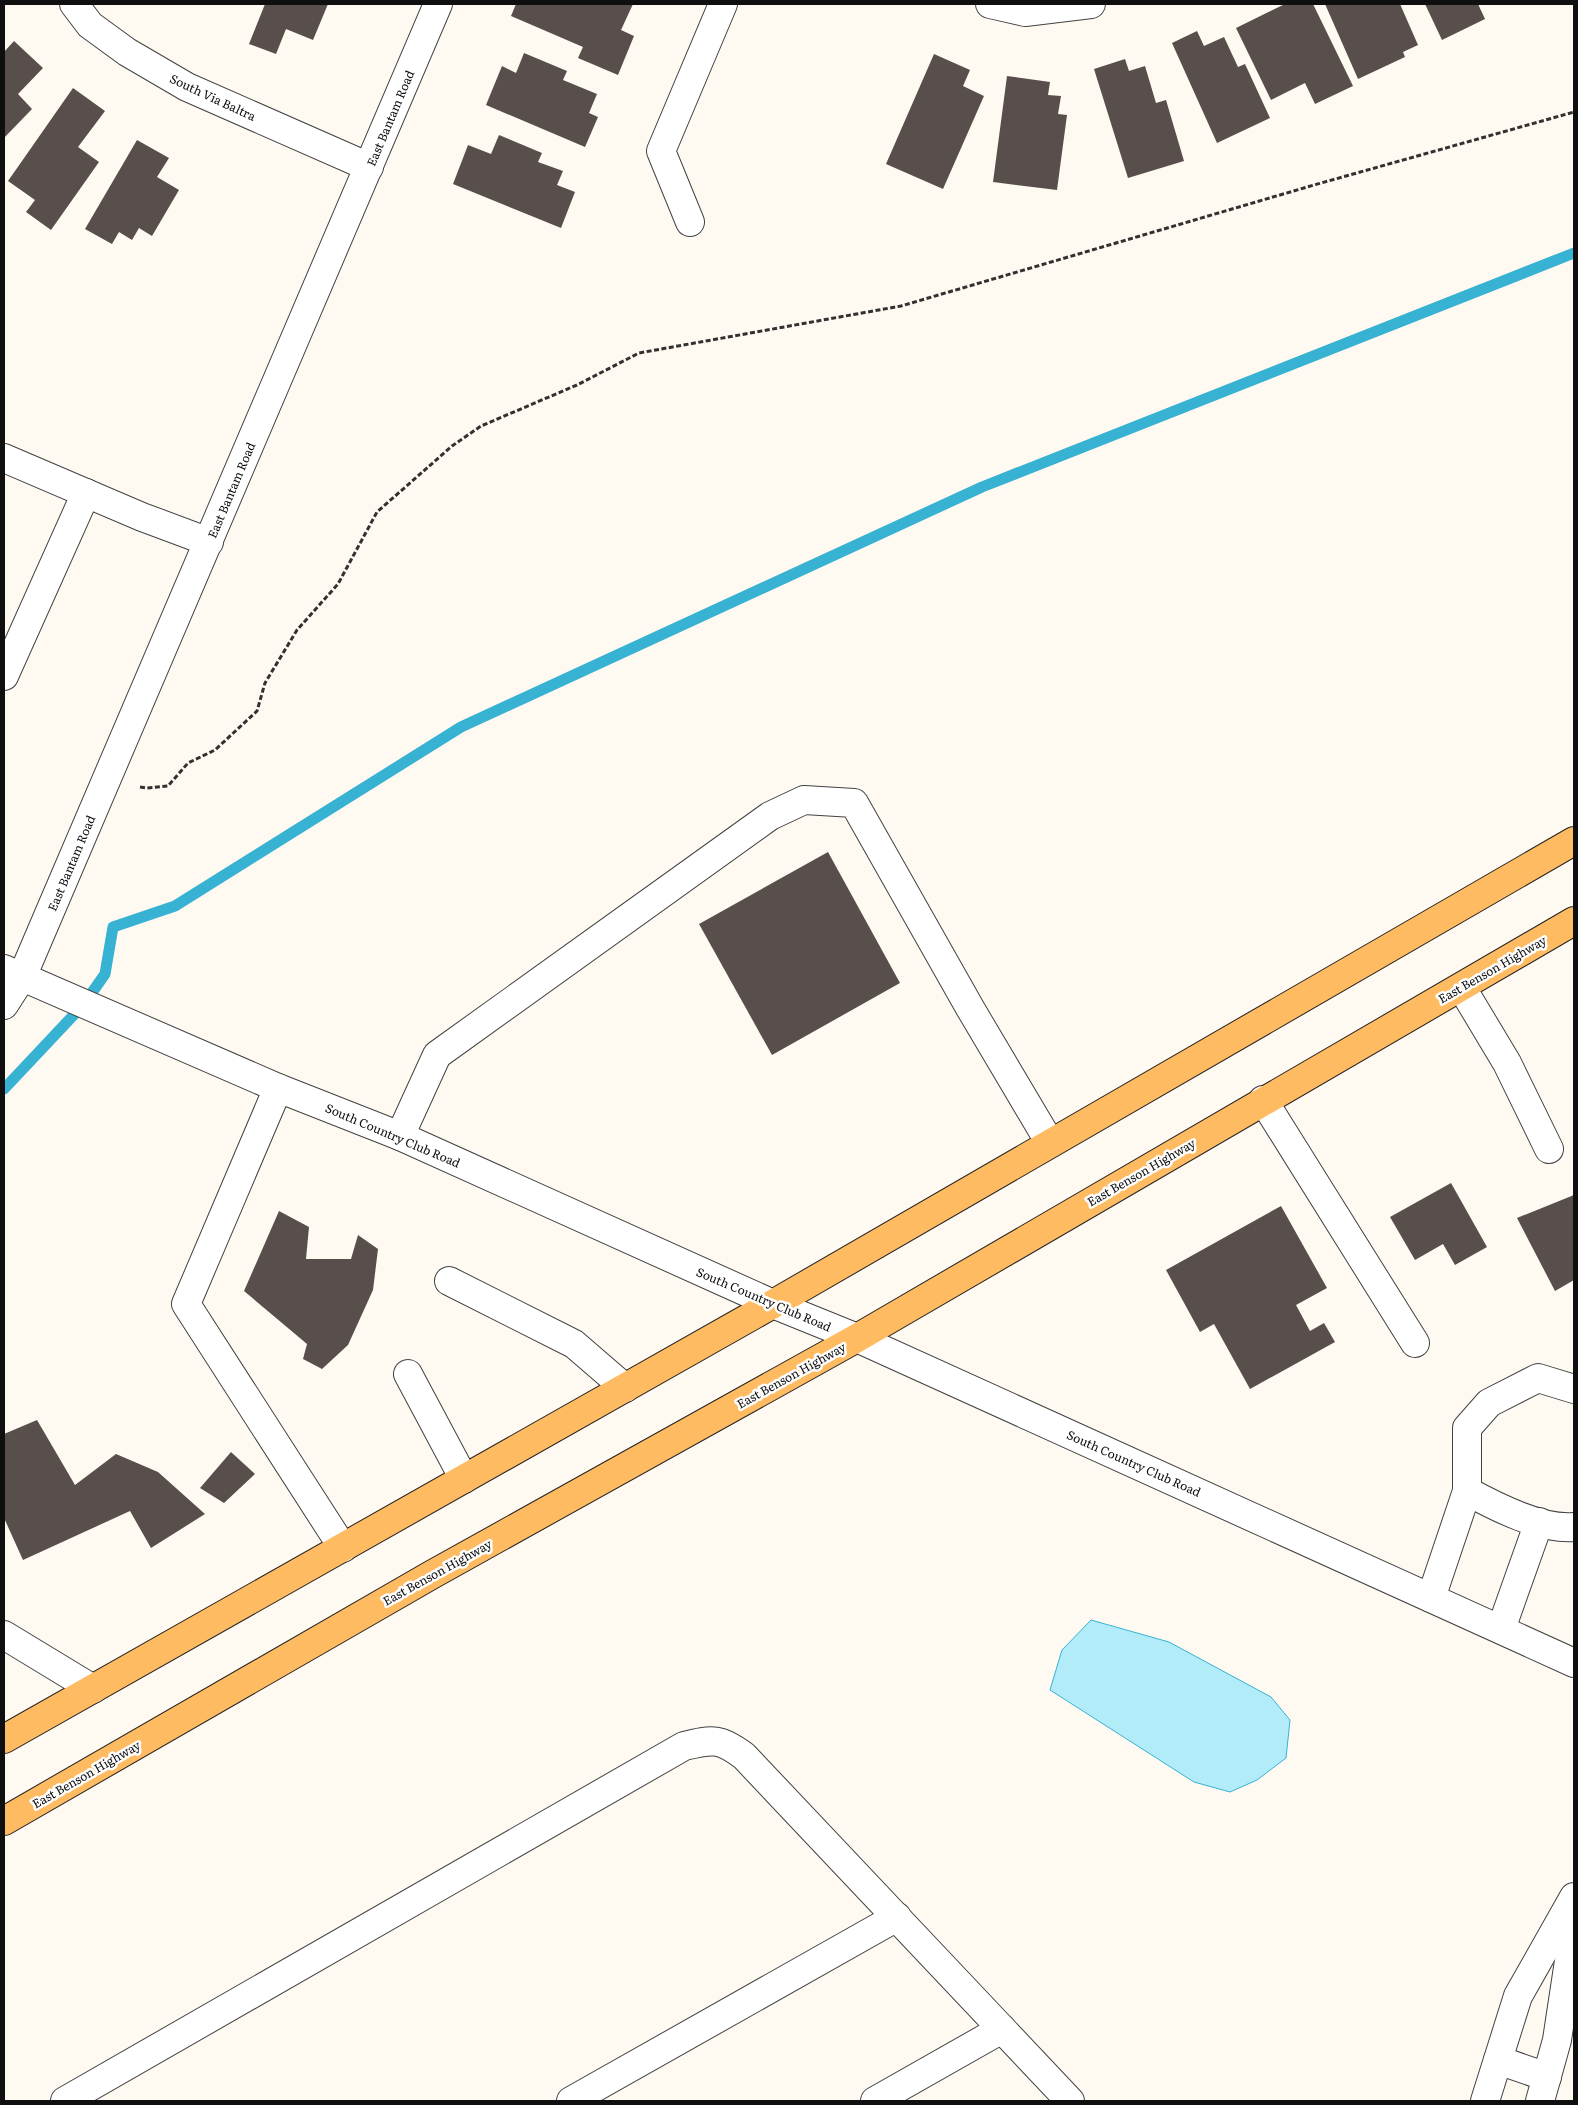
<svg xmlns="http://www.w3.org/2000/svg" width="1578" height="2105" font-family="Literata,serif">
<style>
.water{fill:#b3ecf9;stroke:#37b2d3}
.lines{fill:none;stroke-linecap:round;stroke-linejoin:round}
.stream{stroke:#37b2d3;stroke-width:11}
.building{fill:#584e4b}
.minor-casing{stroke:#424242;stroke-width:30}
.major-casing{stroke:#202020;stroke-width:30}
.path{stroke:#313131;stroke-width:3;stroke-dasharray:5 2.5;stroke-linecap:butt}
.minor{stroke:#fff;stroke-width:28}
.major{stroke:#febb62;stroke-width:28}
.labels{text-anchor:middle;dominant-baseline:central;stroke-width:5;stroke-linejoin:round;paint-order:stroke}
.street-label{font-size:12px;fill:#0f0f0f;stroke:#fff}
</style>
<rect width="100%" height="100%" fill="#fffaf1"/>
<path class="water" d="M 1091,1620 L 1169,1642 L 1271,1697 L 1290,1720 L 1286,1758 L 1257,1780 L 1230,1792 L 1194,1782 L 1050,1690 L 1062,1650 Z"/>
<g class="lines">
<path class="stream" d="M 4,1089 L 84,1004 L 105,974 L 113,927 L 175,906 L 461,727 L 982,487 L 1574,253"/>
</g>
<g class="building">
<path d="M 265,4 L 328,4 L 313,40 L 286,29 L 276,54 L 249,44 Z"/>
<path d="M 516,4 L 633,4 L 621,30 L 634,36 L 618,75 L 578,58 L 583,47 L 511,16 Z"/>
<path d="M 1285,4 L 1313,4 L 1353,86 L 1315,104 L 1305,83 L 1271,100 L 1236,28 Z"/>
<path d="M 1325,4 L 1400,4 L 1418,45 L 1403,52 L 1405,57 L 1358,79 Z"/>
<path d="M 1425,4 L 1478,4 L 1485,19 L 1442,40 Z"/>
<path d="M 1197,31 L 1204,46 L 1224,37 L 1238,67 L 1245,64 L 1270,118 L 1217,143 L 1172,43 Z"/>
<path d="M 14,41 L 43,68 L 18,94 L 32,109 L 4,138 L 4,52 Z"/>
<path d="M 524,53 L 567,71 L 563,80 L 597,94 L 589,113 L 598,117 L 585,147 L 486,105 L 502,66 L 516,73 Z"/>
<path d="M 934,54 L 970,70 L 963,86 L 984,96 L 943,189 L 886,164 Z"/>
<path d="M 1125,59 L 1129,71 L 1145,66 L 1156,103 L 1166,100 L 1184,161 L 1128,178 L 1094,69 Z"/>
<path d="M 1007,76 L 1050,82 L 1048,95 L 1061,96 L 1058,114 L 1067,115 L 1057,190 L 993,182 Z"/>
<path d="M 73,88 L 105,111 L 78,147 L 99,162 L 51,230 L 26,212 L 35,200 L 8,181 Z"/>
<path d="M 499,135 L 542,153 L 538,162 L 563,171 L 557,185 L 575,192 L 561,228 L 453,184 L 468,145 L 491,154 Z"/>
<path d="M 137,140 L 169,158 L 157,177 L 179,190 L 152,236 L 139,228 L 132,240 L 119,232 L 112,244 L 85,229 Z"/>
<path d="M 828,852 L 900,983 L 772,1055 L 699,924 Z"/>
<path d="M 1451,1183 L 1487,1247 L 1455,1265 L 1443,1244 L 1415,1260 L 1390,1217 Z"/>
<path d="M 1574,1195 L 1574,1280 L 1555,1291 L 1517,1218 Z"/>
<path d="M 1281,1206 L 1327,1288 L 1296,1305 L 1310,1331 L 1324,1323 L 1335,1342 L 1250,1389 L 1214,1324 L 1200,1332 L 1166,1270 Z"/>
<path d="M 279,1211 L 309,1227 L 306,1259 L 351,1259 L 358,1235 L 378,1249 L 373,1290 L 348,1345 L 322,1369 L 303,1359 L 307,1344 L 244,1291 Z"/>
<path d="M 37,1420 L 75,1485 L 116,1454 L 158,1472 L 205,1514 L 151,1548 L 130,1511 L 23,1560 L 4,1518 L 4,1434 Z"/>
<path d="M 231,1452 L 255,1474 L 224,1503 L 200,1488 Z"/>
</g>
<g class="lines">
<defs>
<g id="minor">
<path d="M 74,4 L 90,25 L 127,52 L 187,87 L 369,167"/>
<path d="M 990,4 L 1025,12 L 1091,4"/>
<path d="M 690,222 L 661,151 L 723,4"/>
<path d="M 4,458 L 142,517 L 209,542"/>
<path d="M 4,676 L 86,493"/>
<path d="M 4,969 L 278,1088 L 400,1136 L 773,1304 L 857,1338 L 1574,1663"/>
<path d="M 1462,988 L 1507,1063 L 1549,1149"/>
<path d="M 4,1005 L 22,977 L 438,4"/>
<path d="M 278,1088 L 186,1304 L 343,1548"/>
<path d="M 1263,1100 L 1415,1343"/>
<path d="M 400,1136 L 437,1055 L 770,816 L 804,800 L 854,803 L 970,1008 L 1050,1143"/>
<path d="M 449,1281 L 574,1344 L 625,1388"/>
<path d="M 408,1374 L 464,1479"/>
<path d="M 1467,1491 C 1496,1507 1541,1530 1574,1527"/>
<path d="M 1431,1598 L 1467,1491 L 1467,1428 L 1489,1403 L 1538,1378 L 1574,1389"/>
<path d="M 1501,1629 L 1539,1522"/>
<path d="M 4,1635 L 93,1689"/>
<path d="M 1498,2060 L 1547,2077"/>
<path d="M 65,2101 L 684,1746 C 713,1739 720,1738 744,1756 L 1070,2101"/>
<path d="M 571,2101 L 897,1917"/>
<path d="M 875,2101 L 1002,2029"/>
<path d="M 1485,2101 L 1518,1996 L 1574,1897"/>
<path d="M 1540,2101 L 1557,2040 L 1574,1928"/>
</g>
<g id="major">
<path d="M 4,1739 L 773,1304 L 1574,841"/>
<path d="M 4,1821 L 433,1574 L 857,1338 L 1574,921"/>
</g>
</defs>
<use href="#minor" class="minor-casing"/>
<use href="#major" class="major-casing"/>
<path class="path" d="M 140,787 L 147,788 L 168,786 L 188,763 L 215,750 L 257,711 L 265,683 L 297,630 L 338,584 L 377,512 L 452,446 L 481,426 L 577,385 L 639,353 L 901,306 L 1314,185 L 1574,112"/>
<use href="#minor" class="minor"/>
<use href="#major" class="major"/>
</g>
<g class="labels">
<g class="street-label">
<text transform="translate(213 97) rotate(25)">South Via Baltra</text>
<text transform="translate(390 118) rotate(-67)">East Bantam Road</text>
<text transform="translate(231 490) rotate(-67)">East Bantam Road</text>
<text transform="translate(71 863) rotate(-67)">East Bantam Road</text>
<text transform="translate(1492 969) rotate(-30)">East Benson Highway</text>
<text transform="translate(393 1135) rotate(23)">South Country Club Road</text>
<text transform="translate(1141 1172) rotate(-30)">East Benson Highway</text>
<text transform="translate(764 1299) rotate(23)">South Country Club Road</text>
<text transform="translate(791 1375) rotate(-29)">East Benson Highway</text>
<text transform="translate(1134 1463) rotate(24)">South Country Club Road</text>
<text transform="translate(437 1572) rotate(-29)">East Benson Highway</text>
<text transform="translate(86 1774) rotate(-30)">East Benson Highway</text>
</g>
</g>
<rect width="1578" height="2105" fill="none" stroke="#0f0f0f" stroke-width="10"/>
</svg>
